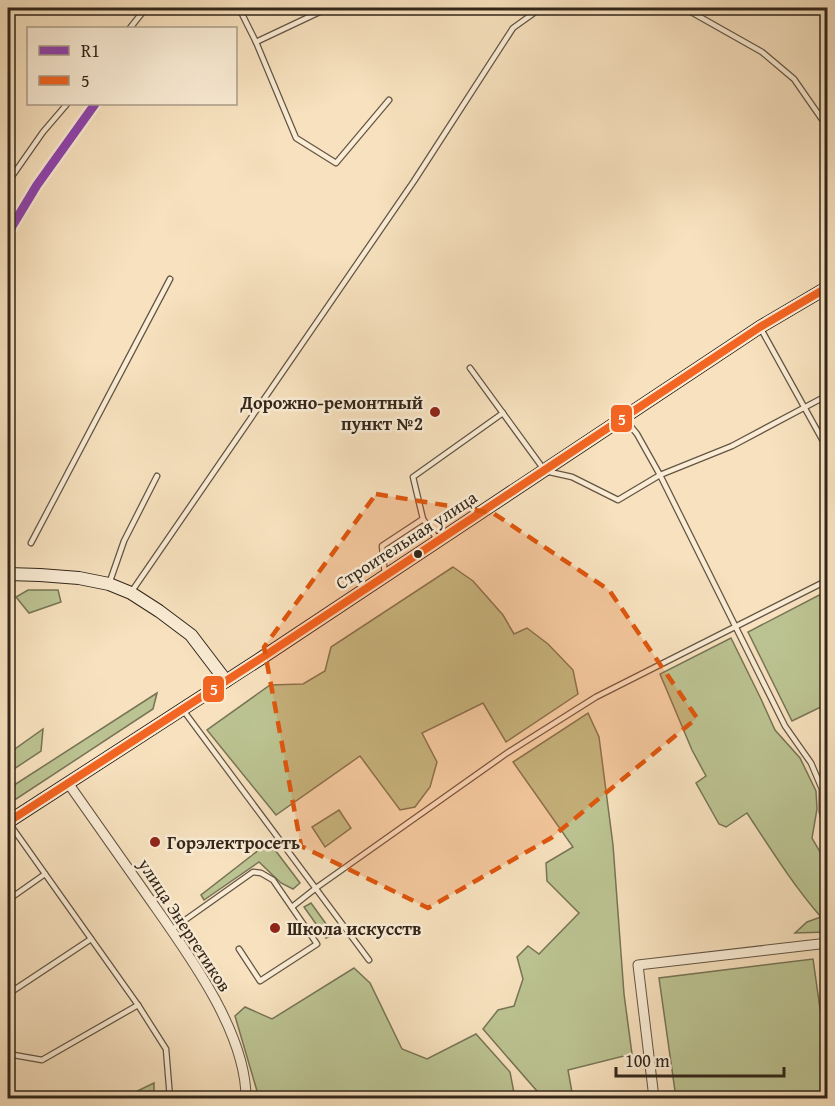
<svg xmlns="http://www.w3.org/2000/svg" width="835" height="1106" font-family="'Gentium Book Plus',serif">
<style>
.green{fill:#bcc392;stroke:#777456;stroke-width:1.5}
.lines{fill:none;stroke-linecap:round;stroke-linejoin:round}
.lane-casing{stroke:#635543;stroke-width:7}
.street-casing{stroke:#635543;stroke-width:11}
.secondary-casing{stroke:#32261a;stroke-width:14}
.lane{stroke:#faecd5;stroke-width:4.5}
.street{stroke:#faecd5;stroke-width:9}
.secondary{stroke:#faecd5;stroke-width:12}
.bus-1-casing{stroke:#faecd5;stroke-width:12}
.bus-1{stroke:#f26522;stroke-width:8}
.rail-1-casing{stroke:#faecd5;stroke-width:14}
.rail-1{stroke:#8e44ad;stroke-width:9}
.marked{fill:#df560d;fill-opacity:0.2;stroke:#df560d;stroke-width:4.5;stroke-dasharray:12 8;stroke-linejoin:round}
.poi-dot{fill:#8f2418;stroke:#faecd5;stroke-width:2}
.bus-dot{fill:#32261a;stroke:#faecd5;stroke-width:2}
.labels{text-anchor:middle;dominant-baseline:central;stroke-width:5;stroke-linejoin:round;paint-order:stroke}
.poi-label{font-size:18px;font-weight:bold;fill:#32261a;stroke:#faecd5;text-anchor:start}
.street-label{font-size:18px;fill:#32261a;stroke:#faecd5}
.line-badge{stroke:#faecd5;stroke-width:2}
.badge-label{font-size:16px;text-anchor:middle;font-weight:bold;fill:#fff}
</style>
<rect width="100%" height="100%" fill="#f7e1be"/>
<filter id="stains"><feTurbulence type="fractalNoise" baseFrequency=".00333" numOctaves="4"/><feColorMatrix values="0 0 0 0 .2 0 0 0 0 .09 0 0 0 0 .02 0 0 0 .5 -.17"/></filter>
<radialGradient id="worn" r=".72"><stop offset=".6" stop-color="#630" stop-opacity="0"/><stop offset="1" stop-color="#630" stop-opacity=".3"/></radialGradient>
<g class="green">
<path d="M 453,567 L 473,581 L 503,615 L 514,634 L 527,628 L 548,644 L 573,670 L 578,694 L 506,742 L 483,703 L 422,733 L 437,762 L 430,787 L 415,807 L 400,810 L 360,756 L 276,815 L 207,730 L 270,685 L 303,684 L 325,671 L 331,647 Z"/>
<path d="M 28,590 L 58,590 L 61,602 L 29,613 L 16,597 Z"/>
<path d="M 827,591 L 827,704 L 792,721 L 748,632 Z"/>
<path d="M 731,638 L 761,699 L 775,730 L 800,758 L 816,791 L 817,809 L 812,838 L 827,864 L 827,932 L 795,933 L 807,922 L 821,917 C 793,885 770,848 747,813 L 726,827 L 719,824 L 696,783 L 706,776 L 692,750 L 660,674 Z"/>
<path d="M 157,693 L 153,709 L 10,803 L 8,801 L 8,789 Z"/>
<path d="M 588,713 L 599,737 L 613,845 L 624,994 L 632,1054 L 568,1070 L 573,1098 L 543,1098 L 483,1029 L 498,1010 L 514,1006 L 523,979 L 517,957 L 528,946 L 539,954 L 579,913 L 547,881 L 546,863 L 573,847 L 513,762 Z"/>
<path d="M 43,729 L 41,751 L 8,773 L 8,754 Z"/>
<path d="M 339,810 L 351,828 L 325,847 L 312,827 Z"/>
<path d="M 269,842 L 300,883 L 293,889 L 281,883 L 259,862 L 204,900 L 201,895 Z"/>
<path d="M 311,903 L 334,935 L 326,938 L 304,907 Z"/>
<path d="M 813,959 L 827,1058 L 827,1098 L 676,1098 L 659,978 Z"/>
<path d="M 354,968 L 370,983 L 402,1049 L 427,1059 L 476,1034 L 510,1072 L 515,1098 L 258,1098 L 257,1091 L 235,1016 L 245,1007 L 272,1019 Z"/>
<path d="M 154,1083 L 154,1098 L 127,1098 L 127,1096 Z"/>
</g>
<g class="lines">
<defs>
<g id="lane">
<path d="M 239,8 L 256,42 L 296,138 L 336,163 L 389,100"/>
<path d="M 684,8 L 762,52 L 794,79 L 828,128"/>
<path d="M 130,28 L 146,8"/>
<path d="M 256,42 L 328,8"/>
<path d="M 8,182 L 43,132 L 67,104"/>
<path d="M 761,329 L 828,450"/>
<path d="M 470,368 L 545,471 L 572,477 L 618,500 L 660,475 L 637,434 L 624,418"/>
<path d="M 828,395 L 732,446 L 660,475 L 785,726 L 811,763 L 822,789 L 822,812 L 828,836"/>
<path d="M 423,519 L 413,477 L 503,413"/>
<path d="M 31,543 L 170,279"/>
<path d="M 385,575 L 382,546 L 423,519 L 437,539"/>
<path d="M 109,584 L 124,541 L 157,476"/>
<path d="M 132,591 L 414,181 L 513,28 L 541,8"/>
<path d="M 183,710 L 369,960"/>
<path d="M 9,823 L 138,1005 L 166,1049 L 170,1098"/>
<path d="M 8,900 L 45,874"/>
<path d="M 292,907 L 316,888 L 507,753 L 596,697 L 828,580"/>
<path d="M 171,930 L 253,872 L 261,873 L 273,880 L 317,944 L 260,981 L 239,949"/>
<path d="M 8,994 L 91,939"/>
<path d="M 8,1054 L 42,1060 L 138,1005"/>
</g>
<g id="street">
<path d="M 68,783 C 93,819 119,855 144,891 C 183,947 246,1029 246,1098"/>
<path d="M 654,1098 L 638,965 L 828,943"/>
</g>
<g id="secondary">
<path d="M 8,574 L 40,575 L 79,578 L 109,584 L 131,593 L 159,611 L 191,635 L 226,681"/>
<path d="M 8,822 L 263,657 L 760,327 L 828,287"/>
</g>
</defs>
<use href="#lane" class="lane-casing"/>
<use href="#street" class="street-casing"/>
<use href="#secondary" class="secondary-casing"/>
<use href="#lane" class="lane"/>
<use href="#street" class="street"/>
<use href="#secondary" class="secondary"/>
<defs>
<path id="bus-1" d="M 8,822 L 263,657 L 760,327 L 828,287"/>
</defs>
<use href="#bus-1" class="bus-1-casing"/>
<use href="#bus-1" class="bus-1"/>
<defs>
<path id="rail-1" d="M 8,233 L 37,185 L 95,104"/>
</defs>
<use href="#rail-1" class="rail-1-casing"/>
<use href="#rail-1" class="rail-1"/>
</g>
<path class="marked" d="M 376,494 L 493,513 L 609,590 L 697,718 L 551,838 L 428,908 L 301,846 L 264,647 Z"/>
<g class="poi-dot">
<circle cx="435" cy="412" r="6"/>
<circle cx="155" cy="842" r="6"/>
<circle cx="275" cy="928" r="6"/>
</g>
<circle class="bus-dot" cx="418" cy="554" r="5"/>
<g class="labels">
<g class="poi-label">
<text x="423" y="402" text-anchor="end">Дорожно-ремонтный<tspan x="423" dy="21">пункт №2</tspan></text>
<text x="167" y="842">Горэлектросеть</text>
<text x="287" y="928">Школа искусств</text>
</g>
<g class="street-label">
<text transform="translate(406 540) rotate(-33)">Строительная улица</text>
<text transform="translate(185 925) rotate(57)">улица Энергетиков</text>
</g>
</g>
<g class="line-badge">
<rect x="610" y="404" width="23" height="29" rx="6" fill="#f26522"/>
<rect x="202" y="675" width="23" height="28" rx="6" fill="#f26522"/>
</g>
<g class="badge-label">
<text x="622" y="425">5</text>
<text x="214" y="695">5</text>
</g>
<rect width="835" height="1106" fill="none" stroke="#f7e1be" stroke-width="30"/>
<rect x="9" y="9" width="817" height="1088" fill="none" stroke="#32261a" stroke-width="3"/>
<rect x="15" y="15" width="805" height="1076" fill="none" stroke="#32261a" stroke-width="1.5"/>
<rect x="27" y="27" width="210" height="78" fill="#faecd5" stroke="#aa9d8a" stroke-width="1.5"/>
<rect x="39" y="46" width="30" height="9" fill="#8e44ad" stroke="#aa9d8a" stroke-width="1.5"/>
<text x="81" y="57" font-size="18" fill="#32261a">R1</text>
<rect x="39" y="76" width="30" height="9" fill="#f26522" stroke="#aa9d8a" stroke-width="1.5"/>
<text x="81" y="87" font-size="18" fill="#32261a">5</text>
<path d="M616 1067v9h168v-9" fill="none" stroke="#32261a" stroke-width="3"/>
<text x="625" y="1067" font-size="18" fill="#32261a" stroke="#faecd5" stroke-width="4.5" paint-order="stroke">100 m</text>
<rect width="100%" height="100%" filter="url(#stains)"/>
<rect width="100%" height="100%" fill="url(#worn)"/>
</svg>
